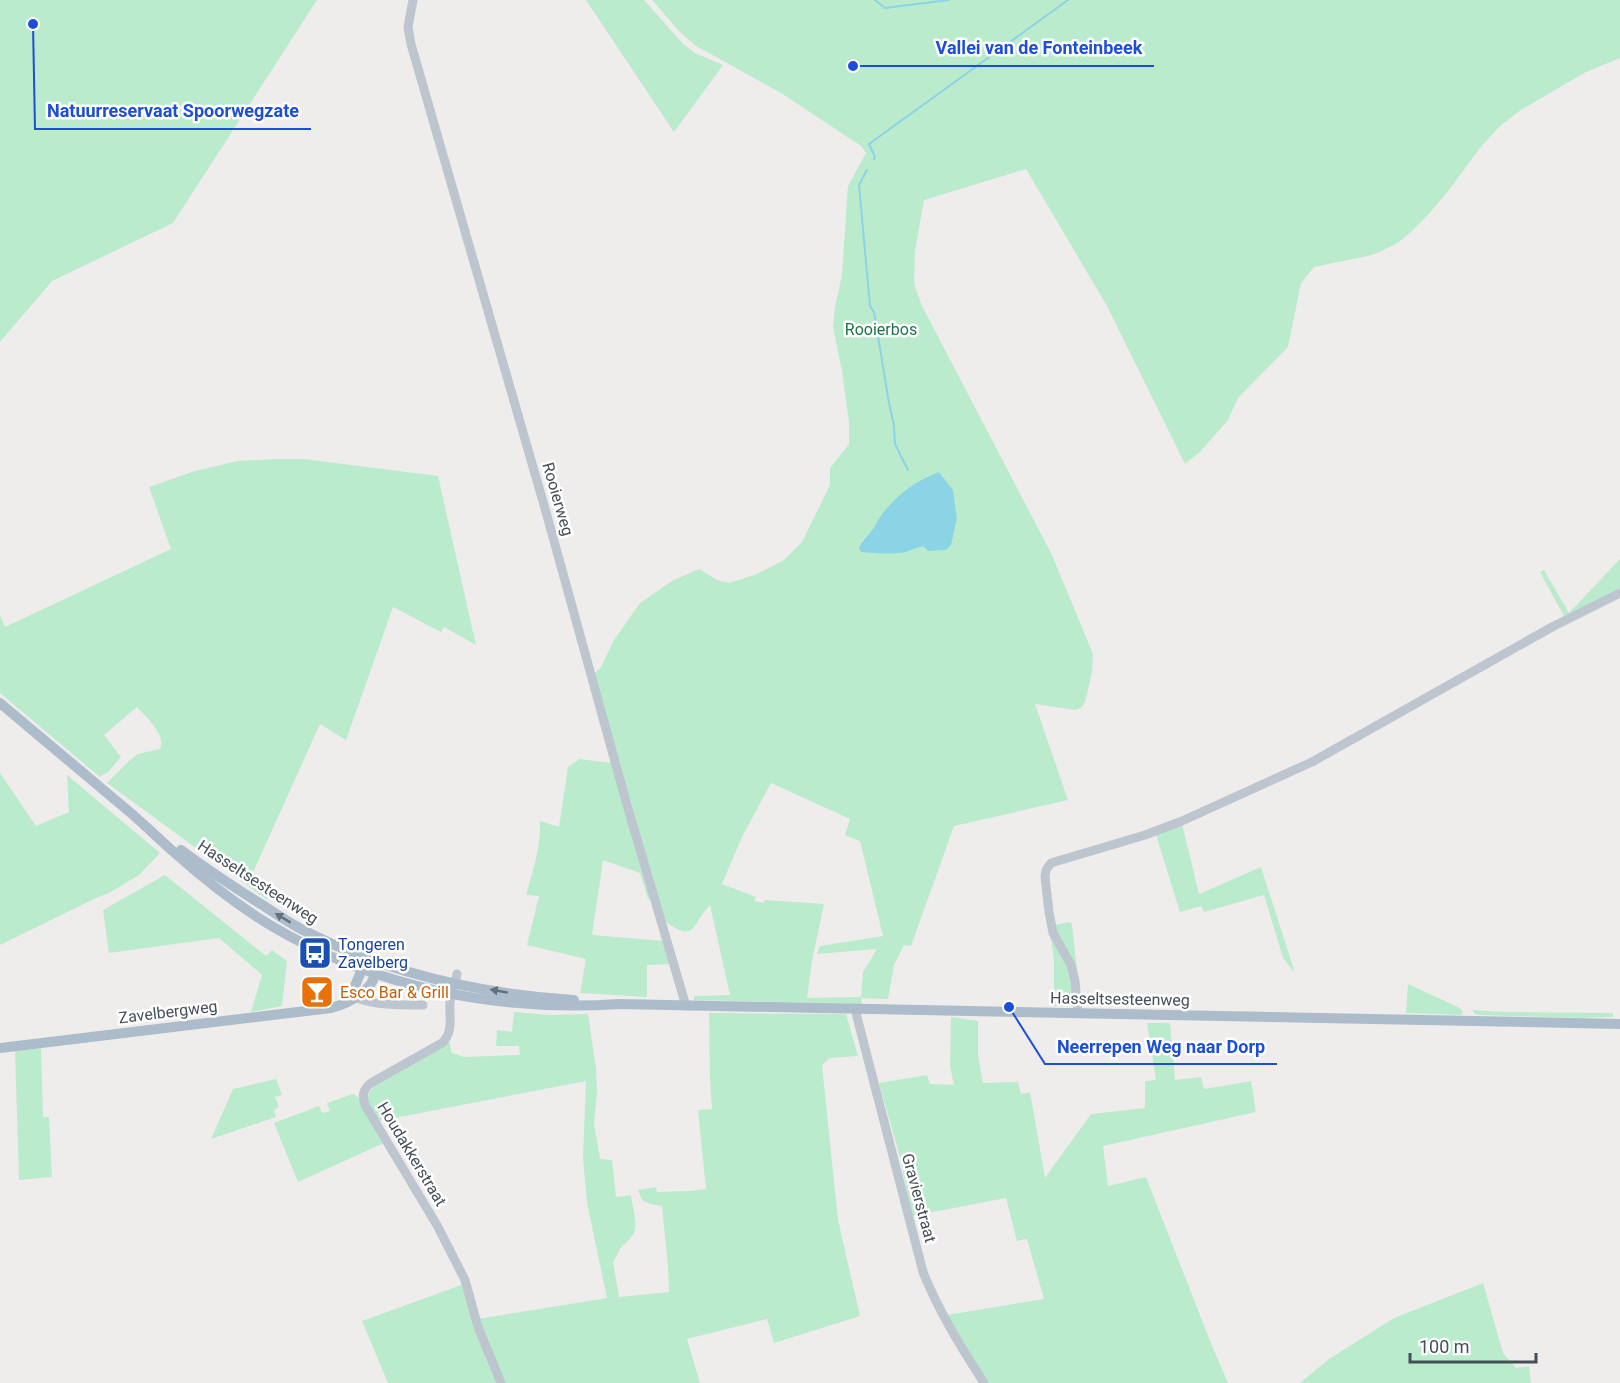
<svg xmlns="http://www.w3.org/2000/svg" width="1620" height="1383" font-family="Roboto,sans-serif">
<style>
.green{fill:#bbebcd;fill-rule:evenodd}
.water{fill:#8bd4e6}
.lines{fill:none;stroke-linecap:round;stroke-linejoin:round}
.stream{stroke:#8bd4e6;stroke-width:2}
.minor{stroke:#bdc6ce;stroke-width:9}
.major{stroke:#adbcca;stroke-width:10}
.oneway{fill:#64707a}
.labels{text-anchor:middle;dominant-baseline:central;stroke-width:5;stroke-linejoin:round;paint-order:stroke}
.park-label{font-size:16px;fill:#1b7447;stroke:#fff}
.street-label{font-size:16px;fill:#454f58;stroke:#fff}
.transit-label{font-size:16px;fill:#164399;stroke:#fff;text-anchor:start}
.food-label{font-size:16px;fill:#c56008;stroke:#fff;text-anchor:start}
.leader{fill:none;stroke:#1d4ed8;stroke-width:2}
.callout-dot{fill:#1d4ed8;stroke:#fff;stroke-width:2}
.callout-label{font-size:18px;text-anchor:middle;font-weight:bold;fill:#1d4ed8;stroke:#fff;stroke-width:5;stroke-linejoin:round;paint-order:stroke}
</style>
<rect width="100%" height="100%" fill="#efecec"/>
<g class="green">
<path d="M 0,0 L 317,0 L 173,223 L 52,281 L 0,342 Z"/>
<path d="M 586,0 L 644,0 L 683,44 L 695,53 L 723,65 L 674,132 Z"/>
<path d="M 652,0 L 1620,0 L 1620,58 L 1584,73 L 1521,110 L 1500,126 L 1480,148 L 1449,190 L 1427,216 L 1410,233 L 1400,241 L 1392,246 L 1372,255 L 1314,267 L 1301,283 L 1288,347 L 1238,398 L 1228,420 L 1200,452 L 1185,464 L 1107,306 L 1026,169 L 924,200 L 915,251 L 914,283 L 921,304 L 1052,555 L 1093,654 L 1092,673 L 1085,702 L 1081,708 L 1075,710 L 1035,704 L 1068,800 L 954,826 L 911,946 L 904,945 L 894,965 L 888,999 L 861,998 L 862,1004 L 694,1000 L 694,996 L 730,995 L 710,905 C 693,922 696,945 665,921 L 594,674 L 601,667 L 614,640 L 640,603 L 672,581 L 699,569 L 717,580 L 729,583 L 757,574 L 784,560 L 802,542 L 830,485 L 830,468 L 849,444 L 849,423 L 842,371 L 833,327 L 835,307 L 842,275 L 848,186 L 866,153 L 861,146 L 781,93 L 696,46 L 680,32 ZM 939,472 L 953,490 L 957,518 L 946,550 L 928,551 L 924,547 L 919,546 L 908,552 L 873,553 L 861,542 L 873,530 L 880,517 ZM 771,783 L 850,819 L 845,835 L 860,841 L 883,936 L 820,946 L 817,954 L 877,949 L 863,972 L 861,997 L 807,998 L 812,961 L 824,904 L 765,900 L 764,903 L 754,901 L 756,897 L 722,884 L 742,837 Z"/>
<path d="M 278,459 L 304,459 L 438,476 L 476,645 L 444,627 L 441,632 L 393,607 L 346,740 L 320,724 L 251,877 L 272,892 L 266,899 L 107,783 L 130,760 L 138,754 L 160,749 C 167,735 146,717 137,707 L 104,735 L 121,757 L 109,771 L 100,777 L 0,693 L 0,615 L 5,627 L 171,549 L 149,487 L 195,471 L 238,461 Z"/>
<path d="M 1620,559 L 1620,590 L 1565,618 L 1540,572 L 1544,570 L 1569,613 Z"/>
<path d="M 580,759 L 611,763 L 653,898 L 648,899 L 640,873 L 603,860 L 592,935 L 665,941 L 672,964 L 647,965 L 647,997 L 580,993 L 586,959 L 527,945 L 539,896 L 526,895 C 533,870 541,847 540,821 L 559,827 L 568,767 Z"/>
<path d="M 0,773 L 36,826 L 69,812 L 67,775 L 160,853 L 139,875 L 109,893 L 96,898 L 0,945 Z"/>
<path d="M 1182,824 L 1199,894 L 1261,867 L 1295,973 L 1283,958 L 1264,895 L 1204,912 L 1201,906 L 1180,912 L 1156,835 Z"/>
<path d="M 165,875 L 266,956 L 272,950 L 287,961 L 282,1006 L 251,1012 L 262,975 L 219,938 L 109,953 L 103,910 Z"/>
<path d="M 1071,922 L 1072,925 L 1078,979 L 1053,925 Z"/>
<path d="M 1050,931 L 1072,976 L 1073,1002 L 1070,1006 L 1054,1006 L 1054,960 Z"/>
<path d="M 1408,984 L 1460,1008 L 1463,1012 L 1461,1015 L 1406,1013 Z"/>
<path d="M 1472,1010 L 1504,1012 L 1613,1013 L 1613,1017 L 1580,1018 L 1480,1015 L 1475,1014 Z"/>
<path d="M 514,1012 L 550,1015 L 588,1014 L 596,1068 L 597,1093 L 594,1124 L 600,1159 L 612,1160 L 616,1197 L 631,1195 C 632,1204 637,1221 635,1230 C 633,1238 624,1243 620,1249 C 617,1254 616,1258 613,1262 L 619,1297 L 669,1292 L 668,1267 L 662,1206 L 650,1204 L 642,1200 L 638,1190 L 656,1187 L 657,1192 L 691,1191 L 706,1189 L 698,1110 L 712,1109 L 710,1079 L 709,1013 L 846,1014 L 858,1056 L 830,1058 L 822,1065 L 838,1220 L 860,1316 L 774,1343 L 767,1319 L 687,1339 L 700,1383 L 504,1383 L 478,1319 L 607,1298 L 587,1203 L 583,1157 L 586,1081 L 379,1121 C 369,1103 360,1098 379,1082 L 449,1041 L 452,1053 L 464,1057 L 520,1055 L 519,1046 L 496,1046 L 497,1030 L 512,1032 Z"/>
<path d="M 951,1017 L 978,1021 L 978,1055 L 983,1083 L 1018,1082 L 1021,1094 L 1030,1092 L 1045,1178 L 1091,1114 L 1145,1108 L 1145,1081 L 1156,1080 L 1147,1023 L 1170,1023 L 1175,1080 L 1201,1077 L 1204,1089 L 1251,1081 L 1256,1112 L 1103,1146 L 1108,1186 L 1146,1177 L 1212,1346 L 1228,1383 L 988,1383 L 947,1315 L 1044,1299 L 1027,1239 L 1017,1241 L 1006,1198 L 912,1216 L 900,1157 L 879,1083 L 927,1075 L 930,1084 L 954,1085 L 950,1066 Z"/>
<path d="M 41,1048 L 43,1117 L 49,1117 L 52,1177 L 19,1180 L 15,1051 Z"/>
<path d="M 276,1079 L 282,1095 L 275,1097 L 279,1107 L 274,1110 L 276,1117 L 211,1139 L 233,1089 Z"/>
<path d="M 353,1094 L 359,1098 L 386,1142 L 298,1182 L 274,1123 L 319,1106 L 322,1113 L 330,1111 L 327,1103 Z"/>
<path d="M 1483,1283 L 1503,1353 L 1516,1368 L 1529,1366 L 1531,1383 L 1300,1383 L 1329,1359 L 1394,1318 Z"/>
<path d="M 464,1284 L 499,1383 L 388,1383 L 362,1321 Z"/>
</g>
<path class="water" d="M 939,472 L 953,490 L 957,518 L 951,545 L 946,550 L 928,551 L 924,547 C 917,546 912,551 906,552 C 891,555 876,553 861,552 L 859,548 C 862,540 868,536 873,529 C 876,525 877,521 880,517 C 897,494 914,482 939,472 Z"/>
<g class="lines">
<g class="stream">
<path d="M 875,0 L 885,8 L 949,0"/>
<path d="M 874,159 L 875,157 L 869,144 L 1068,0"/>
<path d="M 867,170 L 859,185 L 870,306 L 874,312 L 889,403 L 894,426 L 895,444 L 908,470"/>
</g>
<g class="minor">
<path d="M 413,0 L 408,27 L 411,44 L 546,512 L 627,805 L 686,1006"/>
<path d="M 457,974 C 455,984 451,993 450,1002 C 449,1018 454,1031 442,1043 L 371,1083 C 363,1089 362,1095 365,1105 L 438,1227 L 465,1280 L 478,1327 L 501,1383"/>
<path d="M 353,995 C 367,1006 405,1005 423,1005"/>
<path d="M 856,1009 L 857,1017 L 923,1272 C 939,1312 961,1347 984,1383"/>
<path d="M 1078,1013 L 1075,981 L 1071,965 L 1053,933 L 1049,912 L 1045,877 L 1046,870 L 1051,863 L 1145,835 L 1182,821 L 1312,762 L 1552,627 L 1620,593"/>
</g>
<g class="major">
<path d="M 0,703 C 44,740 88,777 132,814 C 147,827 161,841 176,854 C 205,880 237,905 270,925 C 375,988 498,1012 619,1004 L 1620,1024"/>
<path d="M 181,850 C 208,870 235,888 264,906 C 279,916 294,926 311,934 C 393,975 483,994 574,1000"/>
<path d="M 344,1001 L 352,993 L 362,969 L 368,965"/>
<path d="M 0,1048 L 331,1008 C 347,1004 378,989 375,968"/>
</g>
</g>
<defs><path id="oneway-solid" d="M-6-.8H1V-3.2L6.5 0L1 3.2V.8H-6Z" transform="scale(1.5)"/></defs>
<g class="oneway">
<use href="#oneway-solid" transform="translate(283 918) rotate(-149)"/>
<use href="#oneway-solid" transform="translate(499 991) rotate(-170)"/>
</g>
<defs>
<symbol id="bus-square" viewBox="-11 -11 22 22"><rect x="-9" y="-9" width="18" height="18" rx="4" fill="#1a4fb4" stroke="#fff"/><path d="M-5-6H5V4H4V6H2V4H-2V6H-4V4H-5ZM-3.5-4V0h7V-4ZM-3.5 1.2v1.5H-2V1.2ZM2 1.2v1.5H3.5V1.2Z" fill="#fff"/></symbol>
<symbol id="bar-square" viewBox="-11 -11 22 22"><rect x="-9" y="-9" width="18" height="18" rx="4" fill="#e8710a" stroke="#fff"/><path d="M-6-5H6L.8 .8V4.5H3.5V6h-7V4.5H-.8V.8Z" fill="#fff"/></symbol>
</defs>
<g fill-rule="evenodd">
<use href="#bus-square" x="296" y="934" width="38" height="38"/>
<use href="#bar-square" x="298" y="973" width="38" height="38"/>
</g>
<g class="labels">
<g class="park-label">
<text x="881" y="329">Rooierbos</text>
</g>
<g class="street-label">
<text transform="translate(558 499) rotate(74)">Rooierweg</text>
<text transform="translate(258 882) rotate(33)">Hasseltsesteenweg</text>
<text transform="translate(1120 999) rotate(1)">Hasseltsesteenweg</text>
<text transform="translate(168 1012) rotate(-7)">Zavelbergweg</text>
<text transform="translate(412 1154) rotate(59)">Houdakkerstraat</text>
<text transform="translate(919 1198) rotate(75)">Gravierstraat</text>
</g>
<g class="transit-label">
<text x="338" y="944">Tongeren<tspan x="338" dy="18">Zavelberg</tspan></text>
</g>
<g class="food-label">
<text x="340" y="992">Esco Bar &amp; Grill</text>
</g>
</g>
<path class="leader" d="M853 66L924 66H1154M33 24L35 129H311M1009 1007L1045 1064H1277"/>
<g class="callout-dot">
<circle cx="853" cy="66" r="6"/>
<circle cx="33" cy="24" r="6"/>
<circle cx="1009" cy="1007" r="6"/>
</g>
<g class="callout-label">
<text x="1039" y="54">Vallei van de Fonteinbeek</text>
<text x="173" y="117">Natuurreservaat Spoorwegzate</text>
<text x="1161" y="1053">Neerrepen Weg naar Dorp</text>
</g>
<path d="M1410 1353v9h126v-9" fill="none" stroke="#454f58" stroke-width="3"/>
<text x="1419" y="1353" font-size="18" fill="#454f58" stroke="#ffffff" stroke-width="4.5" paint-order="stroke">100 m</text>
</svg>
